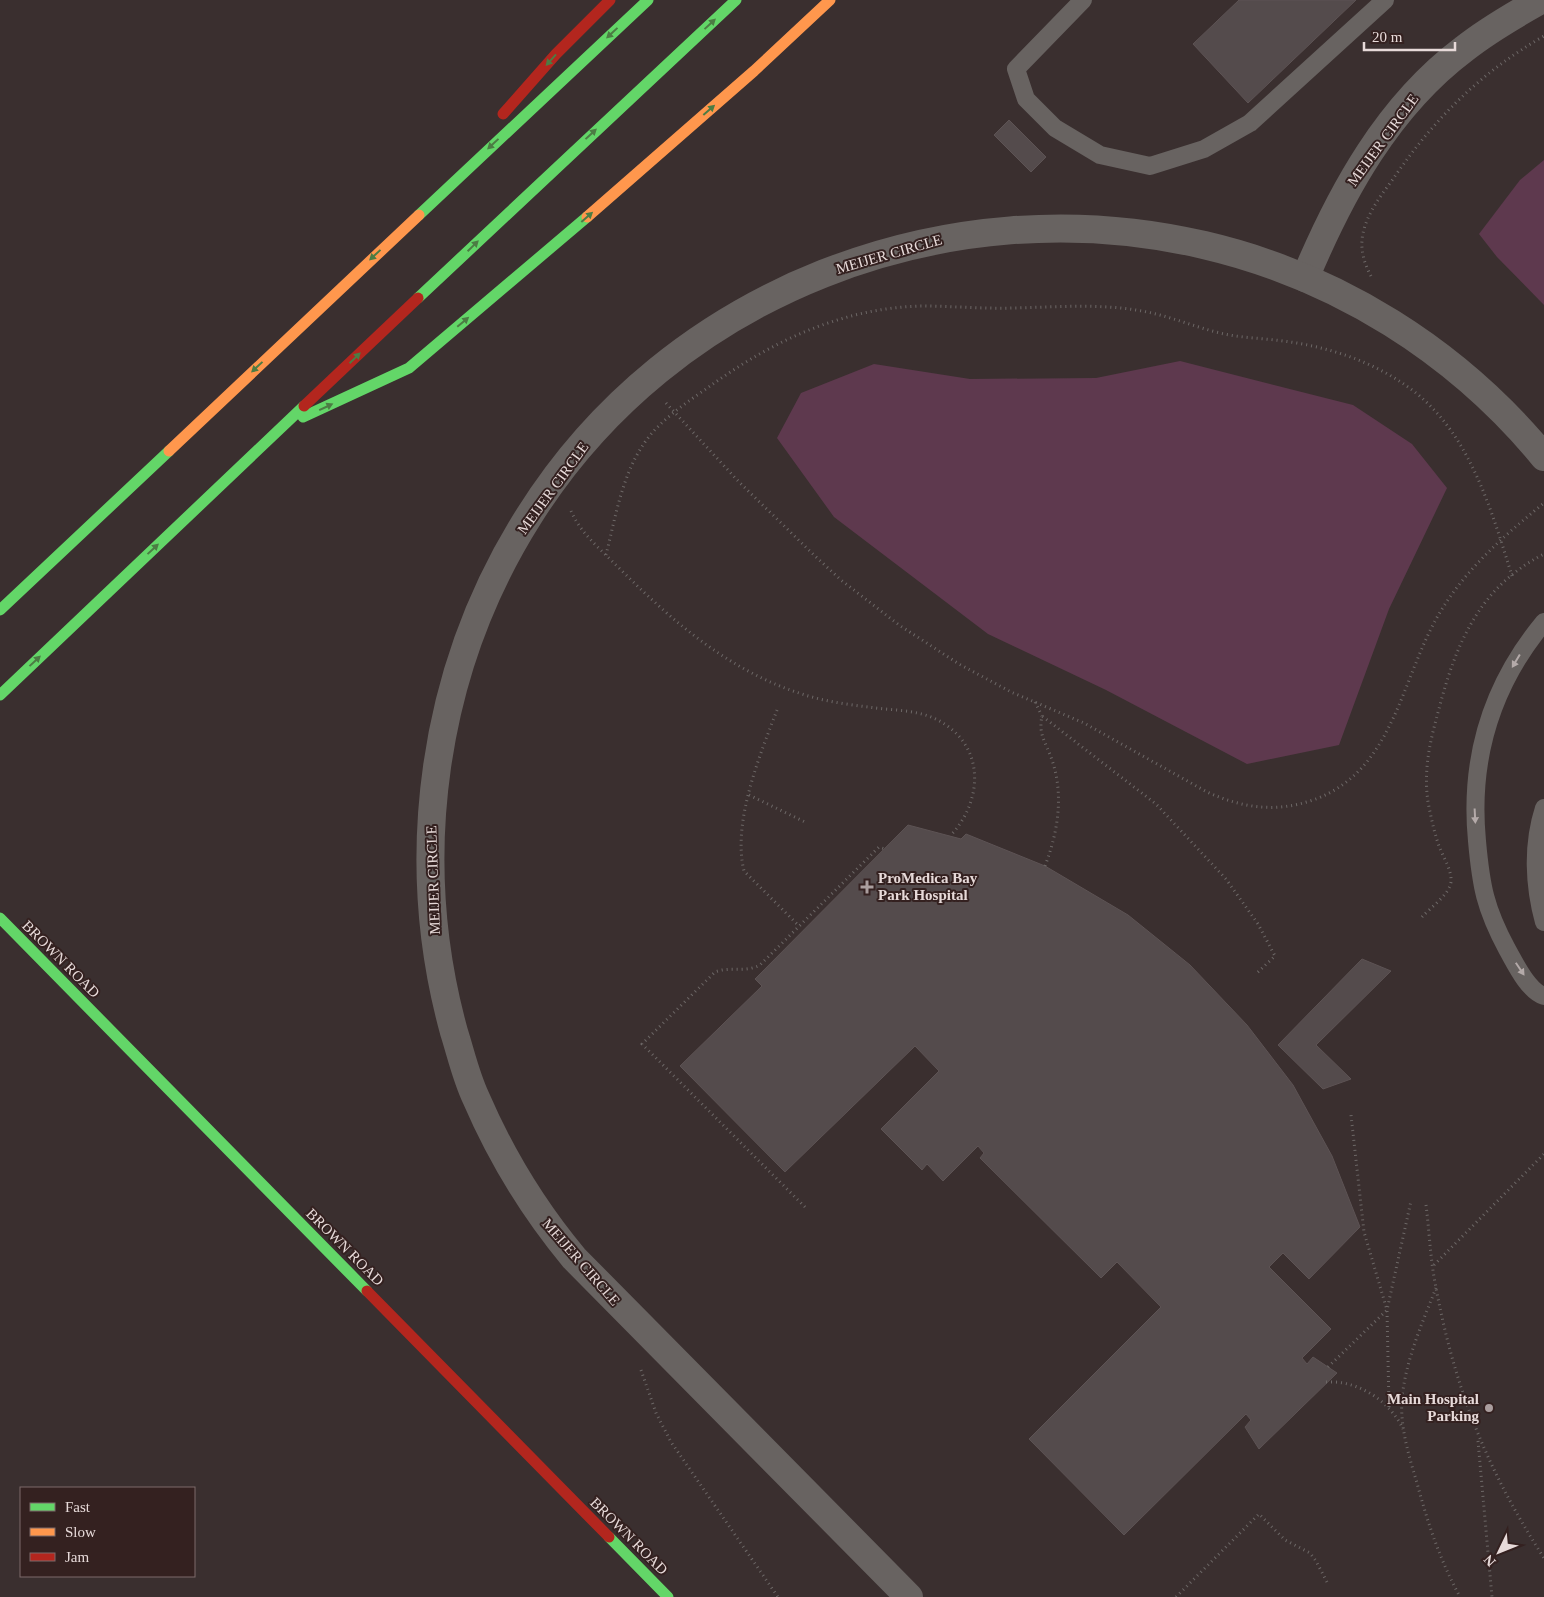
<svg xmlns="http://www.w3.org/2000/svg" width="1544" height="1597" font-family="Georgia,serif">
<style>
.water{fill:#5e394e}
.building{fill:#544b4c;stroke:#5d5354}
.lines{fill:none;stroke-linecap:round;stroke-linejoin:round}
.path{stroke:#6d6867;stroke-width:3;stroke-dasharray:1 4;stroke-linecap:butt}
.lane{stroke:#686361;stroke-width:18}
.street{stroke:#686361;stroke-width:28}
.fast{stroke:#63d668;stroke-width:11}
.slow{stroke:#ff974d;stroke-width:11}
.jam{stroke:#b3261e;stroke-width:11}
.oneway{fill:#4c7c44}
.oneway2{fill:#b4aaa9}
.poi-dot{fill:#aa9e9e;stroke:#342120;stroke-width:2}
.labels{text-anchor:middle;dominant-baseline:central;stroke-width:4;stroke-linejoin:round;paint-order:stroke}
.street-label{font-size:15px;fill:#e7dad9;stroke:#342120}
.poi-label{font-size:15px;font-weight:bold;fill:#e7dad9;stroke:#342120;text-anchor:start}
</style>
<rect width="100%" height="100%" fill="#3a2f2f"/>
<g class="water">
<path d="M 1544,160 L 1544,305 L 1497,257 L 1479,234 L 1520,180 Z"/>
<path d="M 1180,361 L 1353,405 L 1412,444 L 1447,488 L 1389,609 L 1339,745 L 1247,764 L 1106,690 L 988,634 L 834,517 L 777,438 L 801,393 L 874,364 L 970,379 L 1096,378 Z"/>
</g>
<g class="building">
<path d="M 1239,0 L 1356,0 L 1248,103 L 1193,44 Z"/>
<path d="M 1009,120 L 1046,157 L 1031,172 L 994,135 Z"/>
<path d="M 908,825 L 961,839 L 966,834 L 1045,866 L 1128,915 L 1190,965 L 1247,1025 L 1293,1085 L 1332,1156 L 1360,1227 L 1309,1279 L 1283,1253 L 1269,1267 L 1331,1329 L 1302,1358 L 1307,1364 L 1313,1357 L 1337,1373 L 1259,1449 L 1245,1427 L 1251,1420 L 1246,1414 L 1124,1535 L 1029,1439 L 1161,1307 L 1117,1262 L 1101,1278 L 980,1158 L 984,1153 L 978,1146 L 943,1181 L 927,1164 L 922,1170 L 881,1129 L 939,1071 L 915,1046 L 785,1172 L 680,1066 L 762,986 L 755,979 Z"/>
<path d="M 1362,959 L 1391,971 L 1316,1045 L 1351,1079 L 1323,1089 L 1278,1045 Z"/>
</g>
<g class="lines">
<g class="path">
<path d="M 1371,276 C 1365,265 1361,253 1362,240 C 1364,217 1380,197 1393,179 C 1434,119 1481,72 1544,36"/>
<path d="M 666,403 L 739,482 L 815,556 L 841,580 L 899,625 L 959,664 L 1011,692 L 1084,723 L 1207,792 C 1243,808 1275,813 1313,800 C 1396,771 1401,674 1442,609 C 1469,566 1505,535 1544,503"/>
<path d="M 571,511 C 580,532 598,547 614,563 C 669,618 726,670 802,694 C 826,702 852,705 876,708 C 900,711 925,710 946,725 C 986,752 981,804 950,836"/>
<path d="M 606,555 C 615,519 622,476 643,445 C 659,420 689,401 713,384 C 774,340 844,308 921,306 C 952,306 983,309 1014,308 C 1059,307 1103,303 1147,312 C 1172,317 1195,327 1220,333 C 1240,338 1262,338 1283,341 C 1331,347 1378,363 1416,393 C 1471,437 1492,512 1512,576"/>
<path d="M 1035,702 L 1042,716"/>
<path d="M 777,710 C 760,755 732,822 744,871 L 799,926"/>
<path d="M 749,795 L 805,822"/>
<path d="M 1045,866 C 1058,832 1064,795 1052,760 C 1046,742 1038,735 1042,716 L 1156,804 L 1226,879 L 1258,924 L 1275,956 L 1257,973"/>
<path d="M 1422,917 C 1431,907 1449,895 1451,882 C 1452,870 1443,857 1439,846 C 1434,832 1431,817 1428,802 C 1423,767 1431,738 1440,705 C 1457,641 1481,586 1544,554"/>
<path d="M 1426,1205 C 1429,1228 1430,1253 1434,1277 C 1453,1384 1485,1467 1544,1558"/>
<path d="M 805,1207 L 642,1044 L 715,972 C 730,966 745,973 760,965 L 879,847 L 885,849"/>
<path d="M 1434,1265 L 1544,1154"/>
<path d="M 1436,1288 C 1423,1321 1408,1355 1403,1390 C 1398,1421 1408,1453 1417,1483 C 1428,1524 1440,1560 1460,1597"/>
<path d="M 1328,1367 L 1387,1310 L 1364,1232 L 1351,1115"/>
<path d="M 641,1370 L 656,1413 L 671,1442 L 778,1597"/>
<path d="M 1326,1382 C 1358,1380 1390,1401 1403,1429"/>
<path d="M 1389,1407 L 1387,1310 L 1411,1201"/>
<path d="M 1478,1441 L 1492,1597"/>
<path d="M 1176,1597 L 1259,1514 L 1285,1540 L 1310,1553 L 1316,1561 L 1327,1582"/>
</g>
<g class="lane">
<path d="M 1083,0 L 1016,69 L 1026,99 L 1055,128 L 1100,155 L 1150,166 L 1204,149 L 1250,123 L 1385,0"/>
<path d="M 1544,622 C 1491,686 1469,758 1477,841 C 1481,886 1485,908 1507,949 C 1515,963 1528,991 1544,996"/>
<path d="M 1544,808 C 1532,845 1534,886 1544,922"/>
</g>
<g class="street">
<path d="M 1305,278 C 1341,192 1388,106 1464,49 C 1488,30 1514,15 1541,0"/>
<path d="M 909,1597 L 574,1258 C 534,1210 501,1156 476,1098 C 466,1077 461,1054 454,1032 C 406,858 432,669 529,516 C 670,291 948,185 1204,245 C 1337,276 1457,351 1544,457"/>
</g>
<g class="fast">
<path d="M 419,215 L 648,0"/>
<path d="M 418,298 L 736,0"/>
<path d="M 303,417 L 409,368 L 587,217"/>
<path d="M 0,610 L 169,451"/>
<path d="M 0,695 L 304,406"/>
<path d="M 0,918 L 367,1291"/>
<path d="M 609,1537 L 668,1597"/>
</g>
<g class="slow">
<path d="M 587,217 L 754,71 L 830,0"/>
<path d="M 169,451 L 419,215"/>
</g>
<g class="jam">
<path d="M 503,114 L 556,54 L 610,0"/>
<path d="M 304,406 L 418,298"/>
<path d="M 367,1291 L 609,1537"/>
</g>
</g>
<defs><path id="oneway-solid" d="M-6-.8H1V-3.2L6.5 0L1 3.2V.8H-6Z" transform="scale(1.25)"/></defs>
<g class="oneway">
<use href="#oneway-solid" transform="translate(710 24) rotate(-43)"/>
<use href="#oneway-solid" transform="translate(612 33) rotate(137)"/>
<use href="#oneway-solid" transform="translate(551 60) rotate(132)"/>
<use href="#oneway-solid" transform="translate(709 110) rotate(-41)"/>
<use href="#oneway-solid" transform="translate(591 134) rotate(-43)"/>
<use href="#oneway-solid" transform="translate(493 144) rotate(137)"/>
<use href="#oneway-solid" transform="translate(587 217) rotate(-41)"/>
<use href="#oneway-solid" transform="translate(473 246) rotate(-44)"/>
<use href="#oneway-solid" transform="translate(375 255) rotate(137)"/>
<use href="#oneway-solid" transform="translate(463 322) rotate(-40)"/>
<use href="#oneway-solid" transform="translate(355 358) rotate(-44)"/>
<use href="#oneway-solid" transform="translate(257 367) rotate(137)"/>
<use href="#oneway-solid" transform="translate(326 407) rotate(-25)"/>
<use href="#oneway-solid" transform="translate(153 549) rotate(-43)"/>
<use href="#oneway-solid" transform="translate(35 661) rotate(-43)"/>
</g>
<g class="oneway2">
<use href="#oneway-solid" transform="translate(1516 661) rotate(121)"/>
<use href="#oneway-solid" transform="translate(1475 816) rotate(87)"/>
<use href="#oneway-solid" transform="translate(1520 969) rotate(56)"/>
</g>
<g class="poi-dot">
<path d="M864.5 879.5h5v5h5v5h-5v5h-5v-5h-5v-5h5z"/>
<circle cx="1489" cy="1408" r="5"/>
</g>
<g class="labels">
<g class="street-label">
<text transform="translate(1383 140) rotate(-54)">MEIJER CIRCLE</text>
<text transform="translate(889 254) rotate(-16)">MEIJER CIRCLE</text>
<text transform="translate(553 488) rotate(-54)">MEIJER CIRCLE</text>
<text transform="translate(433 880) rotate(-92)">MEIJER CIRCLE</text>
<text transform="translate(61 959) rotate(45)">BROWN ROAD</text>
<text transform="translate(345 1247) rotate(45)">BROWN ROAD</text>
<text transform="translate(581 1262) rotate(49)">MEIJER CIRCLE</text>
<text transform="translate(629 1536) rotate(45)">BROWN ROAD</text>
</g>
<g class="poi-label">
<text x="878" y="878">ProMedica Bay<tspan x="878" dy="17">Park Hospital</tspan></text>
<text x="1479" y="1399" text-anchor="end">Main Hospital<tspan x="1479" dy="17">Parking</tspan></text>
</g>
</g>
<rect x="20" y="1487" width="175" height="90" fill="#342120" stroke="#7c6b6a"/>
<rect x="30" y="1503" width="25" height="8" fill="#63d668" stroke="#7c6b6a"/>
<text x="65" y="1512" font-size="15" fill="#e7dad9">Fast</text>
<rect x="30" y="1528" width="25" height="8" fill="#ff974d" stroke="#7c6b6a"/>
<text x="65" y="1537" font-size="15" fill="#e7dad9">Slow</text>
<rect x="30" y="1553" width="25" height="8" fill="#b3261e" stroke="#7c6b6a"/>
<text x="65" y="1562" font-size="15" fill="#e7dad9">Jam</text>
<g transform="translate(1499 1552) rotate(227)" stroke="#342120" stroke-width="4" paint-order="stroke">
<path d="M0-4L9 19L0 12L-9 19Z" fill="#e7dad9"/>
<text y="-8" font-size="14" font-weight="bold" text-anchor="middle" fill="#e7dad9">N</text>
</g>
<path d="M1364 42v8h91v-8" fill="none" stroke="#e7dad9" stroke-width="2.5"/>
<text x="1372" y="42" font-size="15" fill="#e7dad9" stroke="#342120" stroke-width="4" paint-order="stroke">20 m</text>
</svg>
